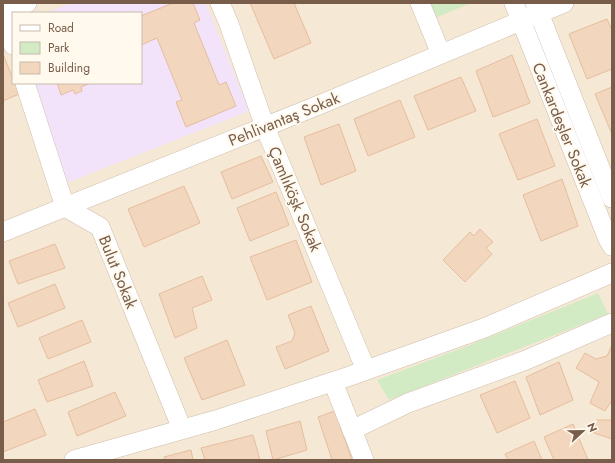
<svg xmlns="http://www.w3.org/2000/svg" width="615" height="463" font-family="Jost,sans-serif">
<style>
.residential{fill:#f5e8d5;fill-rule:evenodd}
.education{fill:#f3e3fa}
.green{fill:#d2ebc4}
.building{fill:#f3d6be;stroke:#e6bd9e}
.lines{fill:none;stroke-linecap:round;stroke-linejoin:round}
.minor-casing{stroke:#cfbeac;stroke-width:20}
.minor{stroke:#fff;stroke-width:19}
.labels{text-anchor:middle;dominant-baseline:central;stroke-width:4;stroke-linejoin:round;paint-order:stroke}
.street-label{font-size:16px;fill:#785d4a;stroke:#fff9ee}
</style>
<rect width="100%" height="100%" fill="#fdf5e7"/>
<path class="residential" d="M 3,3 L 612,3 L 612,460 L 3,460 ZM 13,13 L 141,13 L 141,83 L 13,83 Z"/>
<path class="education" d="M 71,3 L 206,3 L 249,111 L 64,184 L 33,83 L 141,83 L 141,13 L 46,13 Z"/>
<g class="green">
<path d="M 429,3 L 471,3 L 435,18 Z"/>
<path d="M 598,293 L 608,314 L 389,400 L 377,380 L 470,345 Z"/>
</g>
<g class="building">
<path d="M 173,3 L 193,3 L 200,20 L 194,23 L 219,85 L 226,82 L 236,106 L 186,127 L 176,102 L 182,100 L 157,38 L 141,45 L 141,16 Z"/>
<path d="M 250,3 L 294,3 L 311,43 L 274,59 Z"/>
<path d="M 607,19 L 612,30 L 612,69 L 587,79 L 569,34 Z"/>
<path d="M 3,54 L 13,79 L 13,83 L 15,83 L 19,94 L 3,101 Z"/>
<path d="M 512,55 L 530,103 L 493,117 L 476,71 Z"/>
<path d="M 461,77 L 476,111 L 428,130 L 414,96 Z"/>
<path d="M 57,83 L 91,83 L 81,87 L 82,91 L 75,94 L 73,90 L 61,95 Z"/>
<path d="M 612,87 L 612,134 L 595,94 Z"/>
<path d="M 400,100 L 415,137 L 368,156 L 354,119 Z"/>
<path d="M 537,119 L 555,166 L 518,180 L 499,134 Z"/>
<path d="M 339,124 L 356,171 L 321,185 L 304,137 Z"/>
<path d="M 261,156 L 273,182 L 232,199 L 221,172 Z"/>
<path d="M 562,179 L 578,226 L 541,241 L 523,195 Z"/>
<path d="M 184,186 L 200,223 L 144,247 L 128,209 Z"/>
<path d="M 276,192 L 289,225 L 250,241 L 237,208 Z"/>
<path d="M 480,229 L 493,242 L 486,248 L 492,254 L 465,282 L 443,260 L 470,232 L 474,236 Z"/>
<path d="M 296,240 L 312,282 L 267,300 L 250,257 Z"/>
<path d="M 55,244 L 65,268 L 18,284 L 9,261 Z"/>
<path d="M 202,276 L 212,300 L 192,308 L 197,328 L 175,338 L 159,294 Z"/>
<path d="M 55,284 L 65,308 L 18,327 L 8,303 Z"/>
<path d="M 311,306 L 329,351 L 285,369 L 276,347 L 292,341 L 295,333 L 288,315 Z"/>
<path d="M 82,320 L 91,342 L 48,359 L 39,338 Z"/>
<path d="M 227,340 L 245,385 L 202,400 L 184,358 Z"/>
<path d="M 612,345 L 612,400 L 605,411 L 590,403 L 599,382 L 576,368 L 585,353 L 596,359 L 607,356 Z"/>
<path d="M 84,361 L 93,386 L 47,402 L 38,380 Z"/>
<path d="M 559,362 L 573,400 L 540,415 L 526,377 Z"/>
<path d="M 515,381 L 530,418 L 497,433 L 480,395 Z"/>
<path d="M 115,392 L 126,416 L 77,436 L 68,412 Z"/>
<path d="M 35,409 L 46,435 L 3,452 L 3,422 Z"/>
<path d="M 335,411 L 352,460 L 332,460 L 318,417 Z"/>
<path d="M 596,420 L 612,420 L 612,439 L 594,433 Z"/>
<path d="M 300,421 L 307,450 L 273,460 L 266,431 Z"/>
<path d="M 573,424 L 588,460 L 554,460 L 544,437 Z"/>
<path d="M 253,435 L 260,460 L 205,460 L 201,448 Z"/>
<path d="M 534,441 L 542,460 L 508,460 L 505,454 Z"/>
<path d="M 191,450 L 193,460 L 165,460 L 164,457 Z"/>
</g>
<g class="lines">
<defs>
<g id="minor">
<path d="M 220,3 L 229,24 L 265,127 L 366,370"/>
<path d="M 420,3 L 441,54"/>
<path d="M 514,3 L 608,239 L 612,246"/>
<path d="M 535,3 L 612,198"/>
<path d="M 3,13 L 13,45"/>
<path d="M 3,13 L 27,3"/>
<path d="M 25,83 L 65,207 L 100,227 L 182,429"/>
<path d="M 3,232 L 319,105 L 564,3"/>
<path d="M 333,382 L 364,460"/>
<path d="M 352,430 L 408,403 L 526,360 L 612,323"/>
<path d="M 74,460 L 216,420 L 350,376 L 484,328 L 612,273"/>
</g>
</defs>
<use href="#minor" class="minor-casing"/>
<use href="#minor" class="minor"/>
</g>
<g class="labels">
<g class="street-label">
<text transform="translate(284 119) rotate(-22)">Pehlivantaş Sokak</text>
<text transform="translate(562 125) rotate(68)">Cankardeşler Sokak</text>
<text transform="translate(295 199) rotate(67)">Çamlıköşk Sokak</text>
<text transform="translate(118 272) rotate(68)">Bulut Sokak</text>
</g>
</g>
<rect width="615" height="463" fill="none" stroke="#785d4a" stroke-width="8"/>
<rect x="12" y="12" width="130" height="72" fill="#fff9ee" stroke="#c9bbac"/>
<rect x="20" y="25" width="20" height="6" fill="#ffffff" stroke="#c9bbac"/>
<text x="48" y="32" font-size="12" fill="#785d4a">Road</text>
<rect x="20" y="42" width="20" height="12" fill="#d2ebc4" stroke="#c9bbac"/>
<text x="48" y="52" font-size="12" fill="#785d4a">Park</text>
<rect x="20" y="62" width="20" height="12" fill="#f3d6be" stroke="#c9bbac"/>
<text x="48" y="72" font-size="12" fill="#785d4a">Building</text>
<g transform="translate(583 431) rotate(68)" stroke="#fff9ee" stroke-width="3" paint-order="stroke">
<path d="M0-3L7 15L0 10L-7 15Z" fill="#785d4a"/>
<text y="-6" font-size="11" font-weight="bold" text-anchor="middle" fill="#785d4a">N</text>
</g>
</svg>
